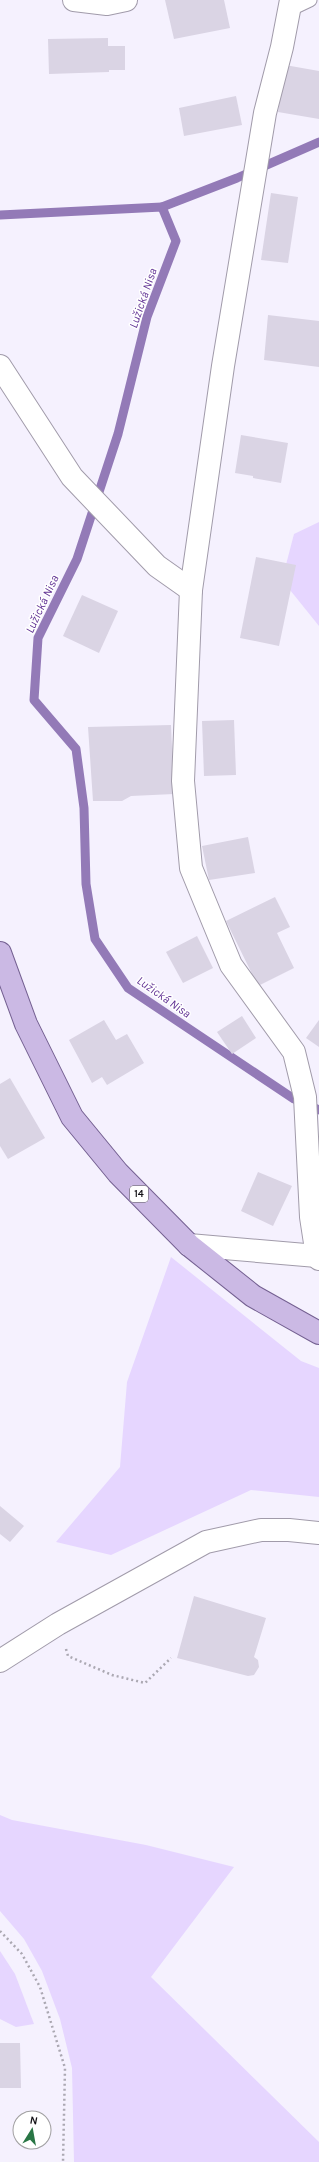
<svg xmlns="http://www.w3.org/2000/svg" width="319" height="2162" font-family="Karla,sans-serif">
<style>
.green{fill:#e6d6ff}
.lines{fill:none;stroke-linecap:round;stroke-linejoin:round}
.stream{stroke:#937ab7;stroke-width:9}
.building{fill:#dad4e4}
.lane-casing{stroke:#a19baa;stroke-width:15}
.street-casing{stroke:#a19baa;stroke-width:24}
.primary-casing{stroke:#746091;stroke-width:24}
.path{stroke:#aba8b2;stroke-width:2.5;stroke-dasharray:2 3;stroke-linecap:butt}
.lane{stroke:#fff;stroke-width:13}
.street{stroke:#fff;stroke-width:22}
.primary{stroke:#cbb9e4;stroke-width:22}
.labels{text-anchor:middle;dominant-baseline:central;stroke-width:3;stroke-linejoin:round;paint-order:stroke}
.shield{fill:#fff;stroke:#5a595d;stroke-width:1}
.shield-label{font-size:10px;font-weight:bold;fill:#141217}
.water-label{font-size:12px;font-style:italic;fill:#613294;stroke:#fff}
</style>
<rect width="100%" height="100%" fill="#f5f1fe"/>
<g class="green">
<path d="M 319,522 L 319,626 L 282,580 L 294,534 Z"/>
<path d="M 171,1257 L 301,1361 L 319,1368 L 319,1497 L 251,1490 L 111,1555 L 56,1542 L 120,1467 L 127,1382 Z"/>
<path d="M 0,1815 L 12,1820 L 146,1845 L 234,1867 L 151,1977 L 319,2142 L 319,2162 L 74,2162 L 72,2068 L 60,2019 L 42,1971 L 24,1939 L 0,1911 Z"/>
<path d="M 0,1951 L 15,1974 L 34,2024 L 16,2027 L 0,2019 Z"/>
</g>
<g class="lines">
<g class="stream">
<path d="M 162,207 L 237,178 L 319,142"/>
<path d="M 0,215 L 162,207 L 176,241 L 147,317 L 118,434 L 77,559 L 38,638 L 34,700 L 76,749 L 84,808 L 86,884 L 95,939 L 128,988 L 294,1099 L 319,1110"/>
</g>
</g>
<g class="building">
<path d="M 165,0 L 224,0 L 230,28 L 174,39 Z"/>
<path d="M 108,38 L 108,46 L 125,46 L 125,70 L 109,70 L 109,72 L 49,74 L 48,39 Z"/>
<path d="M 285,65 L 319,71 L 319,119 L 278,112 Z"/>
<path d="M 236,96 L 242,125 L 184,136 L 179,108 Z"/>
<path d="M 271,193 L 298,197 L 288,263 L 261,260 Z"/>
<path d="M 268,315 L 319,321 L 319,367 L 264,360 Z"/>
<path d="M 241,435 L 288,443 L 281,483 L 253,478 L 253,476 L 235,473 Z"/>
<path d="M 256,557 L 296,565 L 279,646 L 240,638 Z"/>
<path d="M 82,595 L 118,611 L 99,653 L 63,636 Z"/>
<path d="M 234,720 L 236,775 L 204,776 L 202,721 Z"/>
<path d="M 171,725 L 174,794 L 131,796 L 122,801 L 93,801 L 88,727 Z"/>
<path d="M 248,837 L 255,873 L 209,880 L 202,846 Z"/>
<path d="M 275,897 L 290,927 L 277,933 L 294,968 L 258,986 L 226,921 Z"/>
<path d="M 197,936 L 213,968 L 183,983 L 166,952 Z"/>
<path d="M 242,1016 L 256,1038 L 232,1054 L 217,1032 Z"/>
<path d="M 104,1020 L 116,1040 L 127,1034 L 144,1063 L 107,1085 L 102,1077 L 92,1083 L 69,1040 Z"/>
<path d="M 319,1020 L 319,1047 L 306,1038 Z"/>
<path d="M 10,1078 L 45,1138 L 8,1159 L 0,1146 L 0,1084 Z"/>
<path d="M 258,1172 L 292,1186 L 273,1226 L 241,1211 Z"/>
<path d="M 0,1506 L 24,1526 L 10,1542 L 0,1534 Z"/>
<path d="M 194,1596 L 266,1618 L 254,1657 L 258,1660 L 259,1667 L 254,1675 L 248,1676 L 177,1658 Z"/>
<path d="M 0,2043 L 20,2043 L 21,2088 L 0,2088 Z"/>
</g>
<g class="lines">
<defs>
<path id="lane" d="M 289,10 L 310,0"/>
<g id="street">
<path d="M 74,0 L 107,4 L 126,0"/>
<path d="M 291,0 L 282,47 L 265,113 L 223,366 L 191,590 L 183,781 L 191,868 L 231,965 L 294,1052 L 305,1097 L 311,1217 L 317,1256 L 319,1259"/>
<path d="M 0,366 L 72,477 L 157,566 L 191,590"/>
<path d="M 189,1245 L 317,1256"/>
<path d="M 0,1661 L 58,1624 L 206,1542 L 261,1530 L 289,1530 L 319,1533"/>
</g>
<path id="primary" d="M 0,953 L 26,1024 L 72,1117 L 118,1173 L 189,1245 L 253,1296 L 319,1333"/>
</defs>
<use href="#lane" class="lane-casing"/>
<use href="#street" class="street-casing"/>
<use href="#primary" class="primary-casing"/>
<g class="path">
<path d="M 66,1649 L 68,1656 L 112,1675 L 145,1683 L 171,1658"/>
<path d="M 0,1931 L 22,1954 L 40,1987 L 65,2068 L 63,2162"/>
</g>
<use href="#lane" class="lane"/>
<use href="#street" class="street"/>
<use href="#primary" class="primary"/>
</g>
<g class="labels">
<rect class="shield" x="130" y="1186" width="18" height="16" rx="3"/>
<g class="shield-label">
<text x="139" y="1194">14</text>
</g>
<g class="water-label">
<text transform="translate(143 298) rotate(-71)">Lužická Nisa</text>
<text transform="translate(42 604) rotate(-65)">Lužická Nisa</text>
<text transform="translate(164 997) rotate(35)">Lužická Nisa</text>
</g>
</g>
<g transform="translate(32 2130) rotate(11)"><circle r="19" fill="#ffffff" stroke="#a1a0a2"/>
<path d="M0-3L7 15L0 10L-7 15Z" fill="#297645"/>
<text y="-6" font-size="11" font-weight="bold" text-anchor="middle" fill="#141217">N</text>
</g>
</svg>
